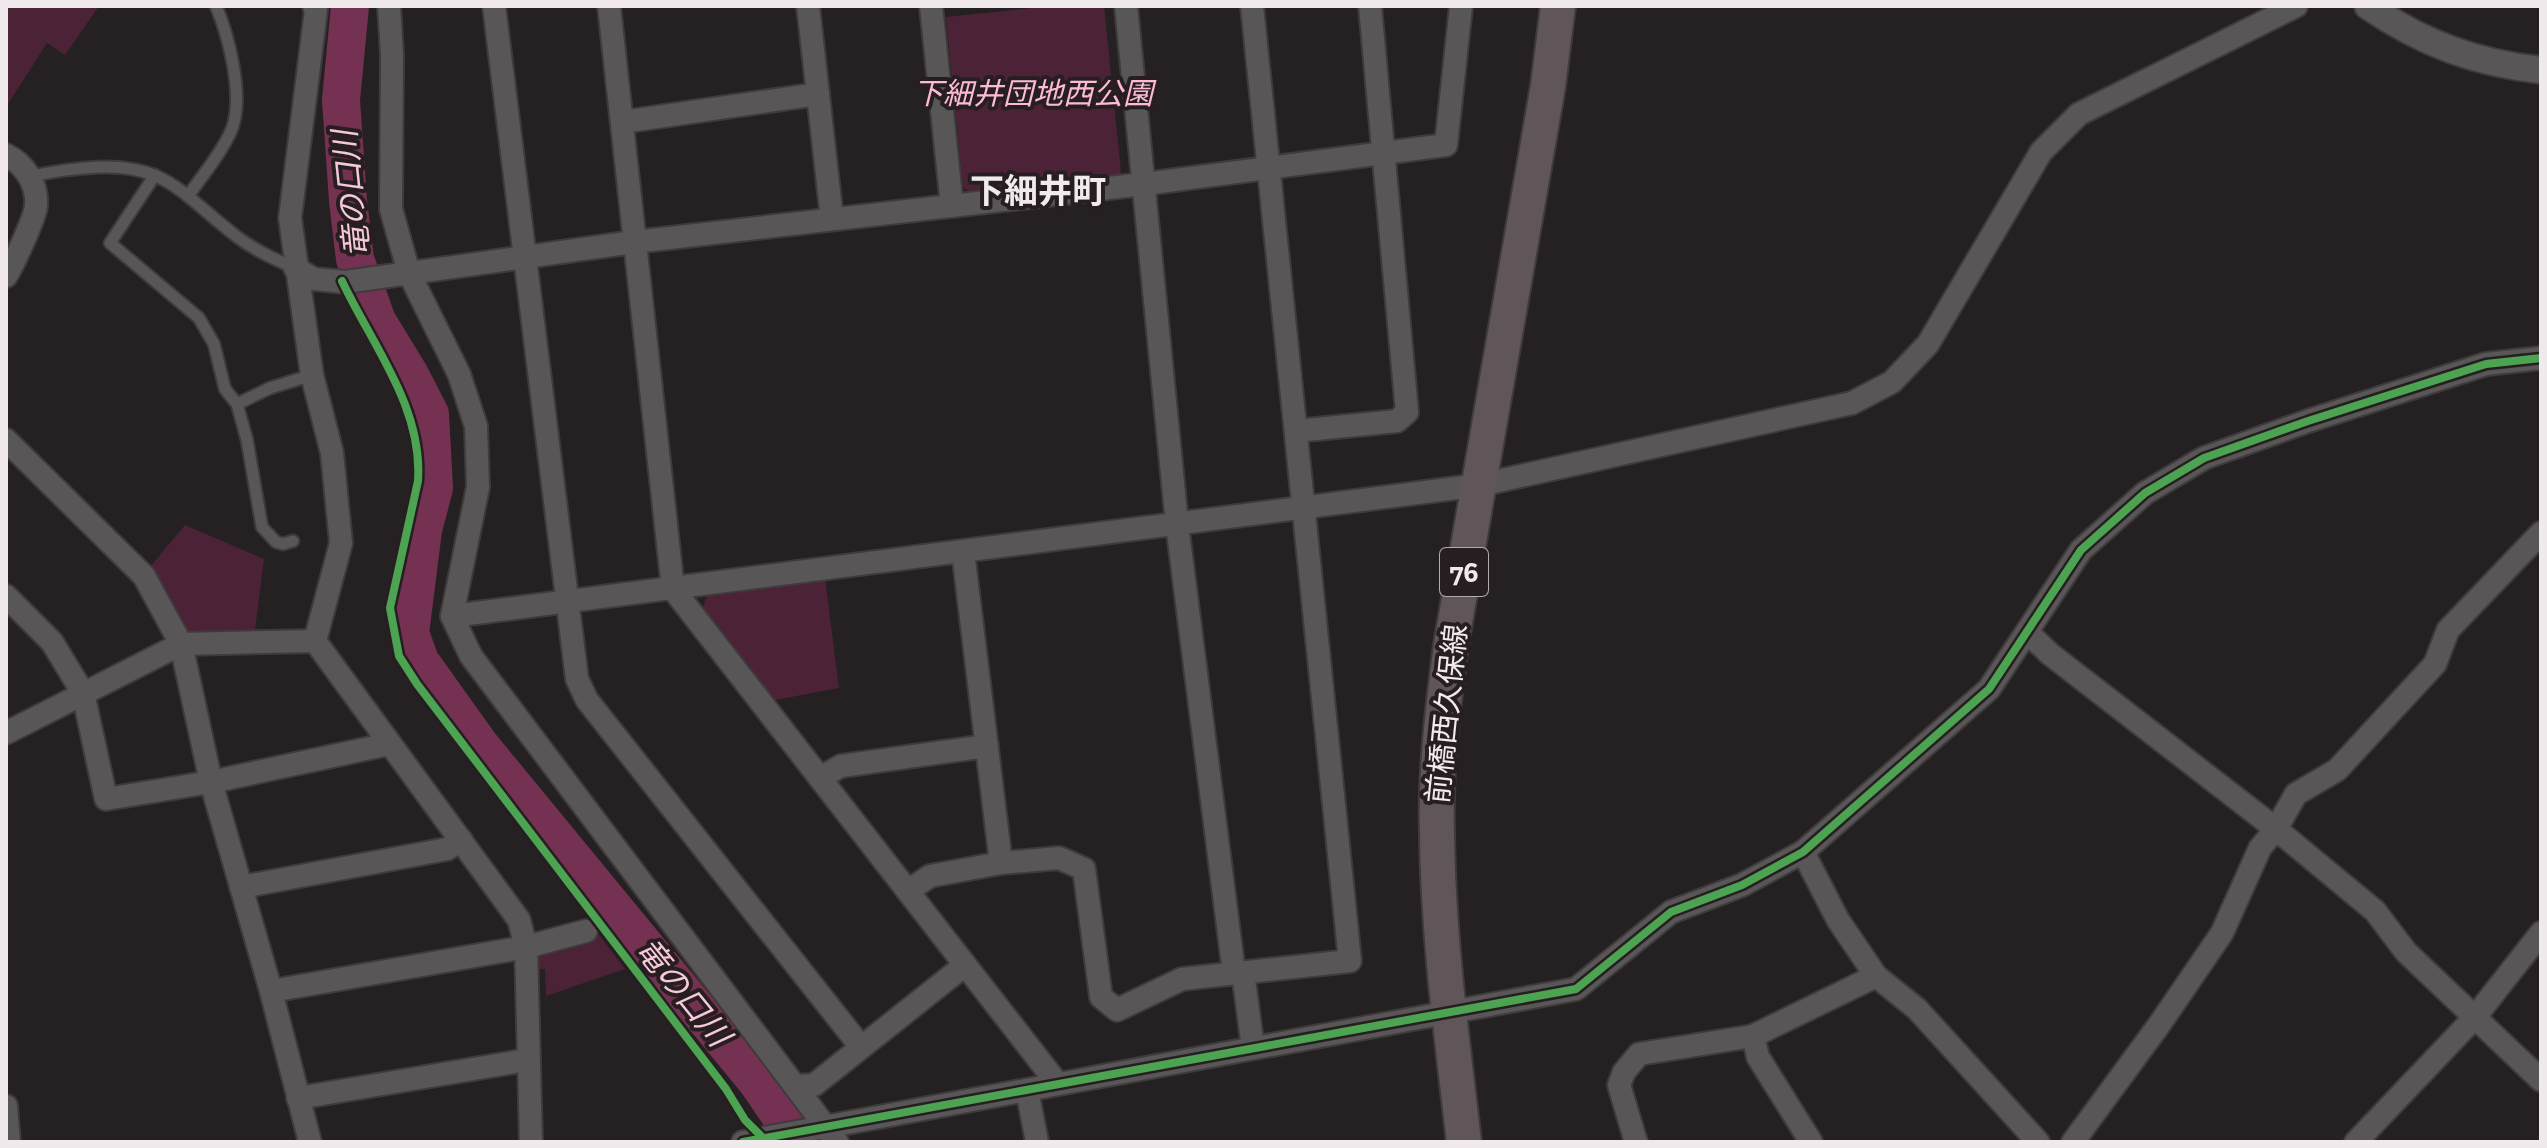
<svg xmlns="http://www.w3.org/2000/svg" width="2547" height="1148" font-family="'Zilla Slab','Noto Sans JP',serif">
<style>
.green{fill:#4c2236}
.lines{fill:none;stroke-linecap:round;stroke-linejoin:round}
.river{stroke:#753151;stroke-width:38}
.service-casing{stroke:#3f3b3d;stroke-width:15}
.minor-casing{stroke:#3f3b3d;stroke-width:26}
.tertiary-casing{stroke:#3f3b3d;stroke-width:30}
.primary-casing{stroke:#3f3b3d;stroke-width:38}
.service{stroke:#595657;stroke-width:11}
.minor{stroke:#595657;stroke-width:22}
.tertiary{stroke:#595657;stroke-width:26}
.primary{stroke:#60565a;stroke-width:34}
.cycleway-casing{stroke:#271e21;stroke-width:13}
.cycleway{stroke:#4ca352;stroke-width:8}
.labels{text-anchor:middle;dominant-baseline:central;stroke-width:8;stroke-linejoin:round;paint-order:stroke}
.shield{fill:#271e21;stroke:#b4adaf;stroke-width:2}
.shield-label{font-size:28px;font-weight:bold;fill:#f0eaec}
.park-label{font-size:30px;font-style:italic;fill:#fcbad5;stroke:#271e21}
.street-label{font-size:30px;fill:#f0eaec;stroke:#271e21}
.water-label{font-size:32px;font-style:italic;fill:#f5c8da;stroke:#271e21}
.quarter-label{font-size:34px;font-weight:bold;fill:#f0eaec;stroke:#271e21}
</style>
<rect width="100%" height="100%" fill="#252022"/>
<g class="green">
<path d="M 6,6 L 99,6 L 65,55 L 47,43 L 6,107 Z"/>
<path d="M 1051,6 L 1104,6 L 1121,172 L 1116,179 L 971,194 L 963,187 L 946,17 Z"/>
<path d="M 185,525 L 264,559 L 255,630 L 188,634 L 177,625 L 149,568 Z"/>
<path d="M 825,577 L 839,688 L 770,701 L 701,612 L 708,593 Z"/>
<path d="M 599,935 L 625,969 L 546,996 L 545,969 L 536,969 L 536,957 L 543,950 Z"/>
</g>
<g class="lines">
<path class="river" d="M 350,6 L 341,100 L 348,201 L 355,259 L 377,321 L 410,375 L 430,414 L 434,488 L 423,530 L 410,633 L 420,661 L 480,745 L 758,1083 L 798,1142"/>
<defs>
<g id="service">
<path d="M 155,175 L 110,243 L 199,318 L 214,344 L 225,389 L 237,404 L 247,440 L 262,527 L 276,542 L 283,544 L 293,541"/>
<path d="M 31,177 C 49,171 67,170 86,168 C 165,161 179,192 236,236 C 254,250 274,259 295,268"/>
<path d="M 188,196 C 200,179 230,142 234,122 C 242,90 229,37 216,6"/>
<path d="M 237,404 L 270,388 L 312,375"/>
</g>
<g id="minor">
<path d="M 314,6 L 316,10 L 290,218 L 312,375 L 332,453 L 341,543 L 315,641"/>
<path d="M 389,6 L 392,55 L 391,209 L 409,273 L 459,374 L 476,426 L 478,487 L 452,616 L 471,656 L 837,1142"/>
<path d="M 494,6 L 577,679 L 587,700 L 861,1047"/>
<path d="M 609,6 L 673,589 L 1057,1083"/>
<path d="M 808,6 L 832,219"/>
<path d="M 931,6 L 952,206"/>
<path d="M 1126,6 L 1177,524 L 1234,973"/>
<path d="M 622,122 L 818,94"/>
<path d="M 6,155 C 25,164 38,185 36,206 C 35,218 13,265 6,276"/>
<path d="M 295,268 L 314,279 L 345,282 L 634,242 L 1144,184 L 1446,145 L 1461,6"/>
<path d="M 1296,431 L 1397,421 L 1407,412 L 1370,6"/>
<path d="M 6,440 L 144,576 L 181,644 L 211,782 L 271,991 L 310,1142"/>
<path d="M 963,552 L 1001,863"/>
<path d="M 6,596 L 52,642 L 83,693 L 106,799 L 211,782 L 389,744"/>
<path d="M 452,616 L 1480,485 L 1852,403 L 1892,382 L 1928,344 L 2041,152 L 2079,114 L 2296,6"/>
<path d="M 2028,633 L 2050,654 L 2276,829 L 2375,911 L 2406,952 L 2541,1080"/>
<path d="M 315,641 L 519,920 L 526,947 L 531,1142"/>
<path d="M 6,733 L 181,644 L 315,641"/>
<path d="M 820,778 L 841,766 L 987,746"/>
<path d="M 1803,852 L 1838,920 L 1876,976 L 1917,1009 L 2038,1142"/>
<path d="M 241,887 L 447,849 L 461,840"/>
<path d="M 908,891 L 930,876 L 1001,863 L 1059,858 L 1084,869 L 1101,997 L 1117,1010 L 1182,979 L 1350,961 L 1252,6"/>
<path d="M 1243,973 L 1253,1048"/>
<path d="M 271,991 L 526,947 L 586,931"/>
<path d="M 1753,1036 L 1758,1057 L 1811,1142"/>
<path d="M 795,1086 L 814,1085 L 965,965"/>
<path d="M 1027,1090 L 1037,1142"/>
<path d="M 298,1098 L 527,1060"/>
<path d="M 6,1106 L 9,1142"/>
<path d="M 743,1142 L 1576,989 L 1671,912 L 1742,885 L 1803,852 L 1989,689 L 2081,550 L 2145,493 L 2204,458 L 2308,421 L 2486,364 L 2541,358"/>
<path d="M 1636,1142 L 1619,1085 L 1624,1072 L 1639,1054 L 1753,1036 L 1876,976"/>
<path d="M 2073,1142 L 2159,1025 L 2222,933 L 2260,848 L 2276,829 L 2296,794 L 2337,770 L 2435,664 L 2448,630 L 2541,533"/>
<path d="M 2356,1142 L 2475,1017 L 2541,933"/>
</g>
<path id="tertiary" d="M 2368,6 C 2422,43 2475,63 2541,70"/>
<path id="primary" d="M 1464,1142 C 1452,1039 1438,936 1437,833 C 1435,770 1443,707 1451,645 L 1548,86 L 1558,6"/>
</defs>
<use href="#service" class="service-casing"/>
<use href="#minor" class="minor-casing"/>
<use href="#tertiary" class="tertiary-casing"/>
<use href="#primary" class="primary-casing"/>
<use href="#service" class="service"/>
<use href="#minor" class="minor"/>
<use href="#tertiary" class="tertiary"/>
<use href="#primary" class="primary"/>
<defs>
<g id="cycleway">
<path d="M 342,281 C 372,345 423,407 418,481 L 390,608 L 399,656 L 417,684 L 726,1089 L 745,1120 L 767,1142"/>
<path d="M 743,1142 L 1576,989 L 1671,912 L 1742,885 L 1803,852 L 1989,689 L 2081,550 L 2145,493 L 2204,458 L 2308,421 L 2486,364 L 2541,358"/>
</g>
</defs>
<use href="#cycleway" class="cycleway-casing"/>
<use href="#cycleway" class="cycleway"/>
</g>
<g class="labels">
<rect class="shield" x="1440" y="548" width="48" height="48" rx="6"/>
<g class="shield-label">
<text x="1464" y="572">76</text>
</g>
<g class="park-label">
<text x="1033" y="94">下細井団地西公園</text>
</g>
<g class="street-label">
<text transform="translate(1447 714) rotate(-84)">前橋西久保線</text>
</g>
<g class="water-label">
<text transform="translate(351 194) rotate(-96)">竜の口川</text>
<text transform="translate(683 992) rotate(51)">竜の口川</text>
</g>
<g class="quarter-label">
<text x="1038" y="191">下細井町</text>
</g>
</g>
<rect width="2547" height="1148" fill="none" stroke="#f0eaec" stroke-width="16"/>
</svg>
